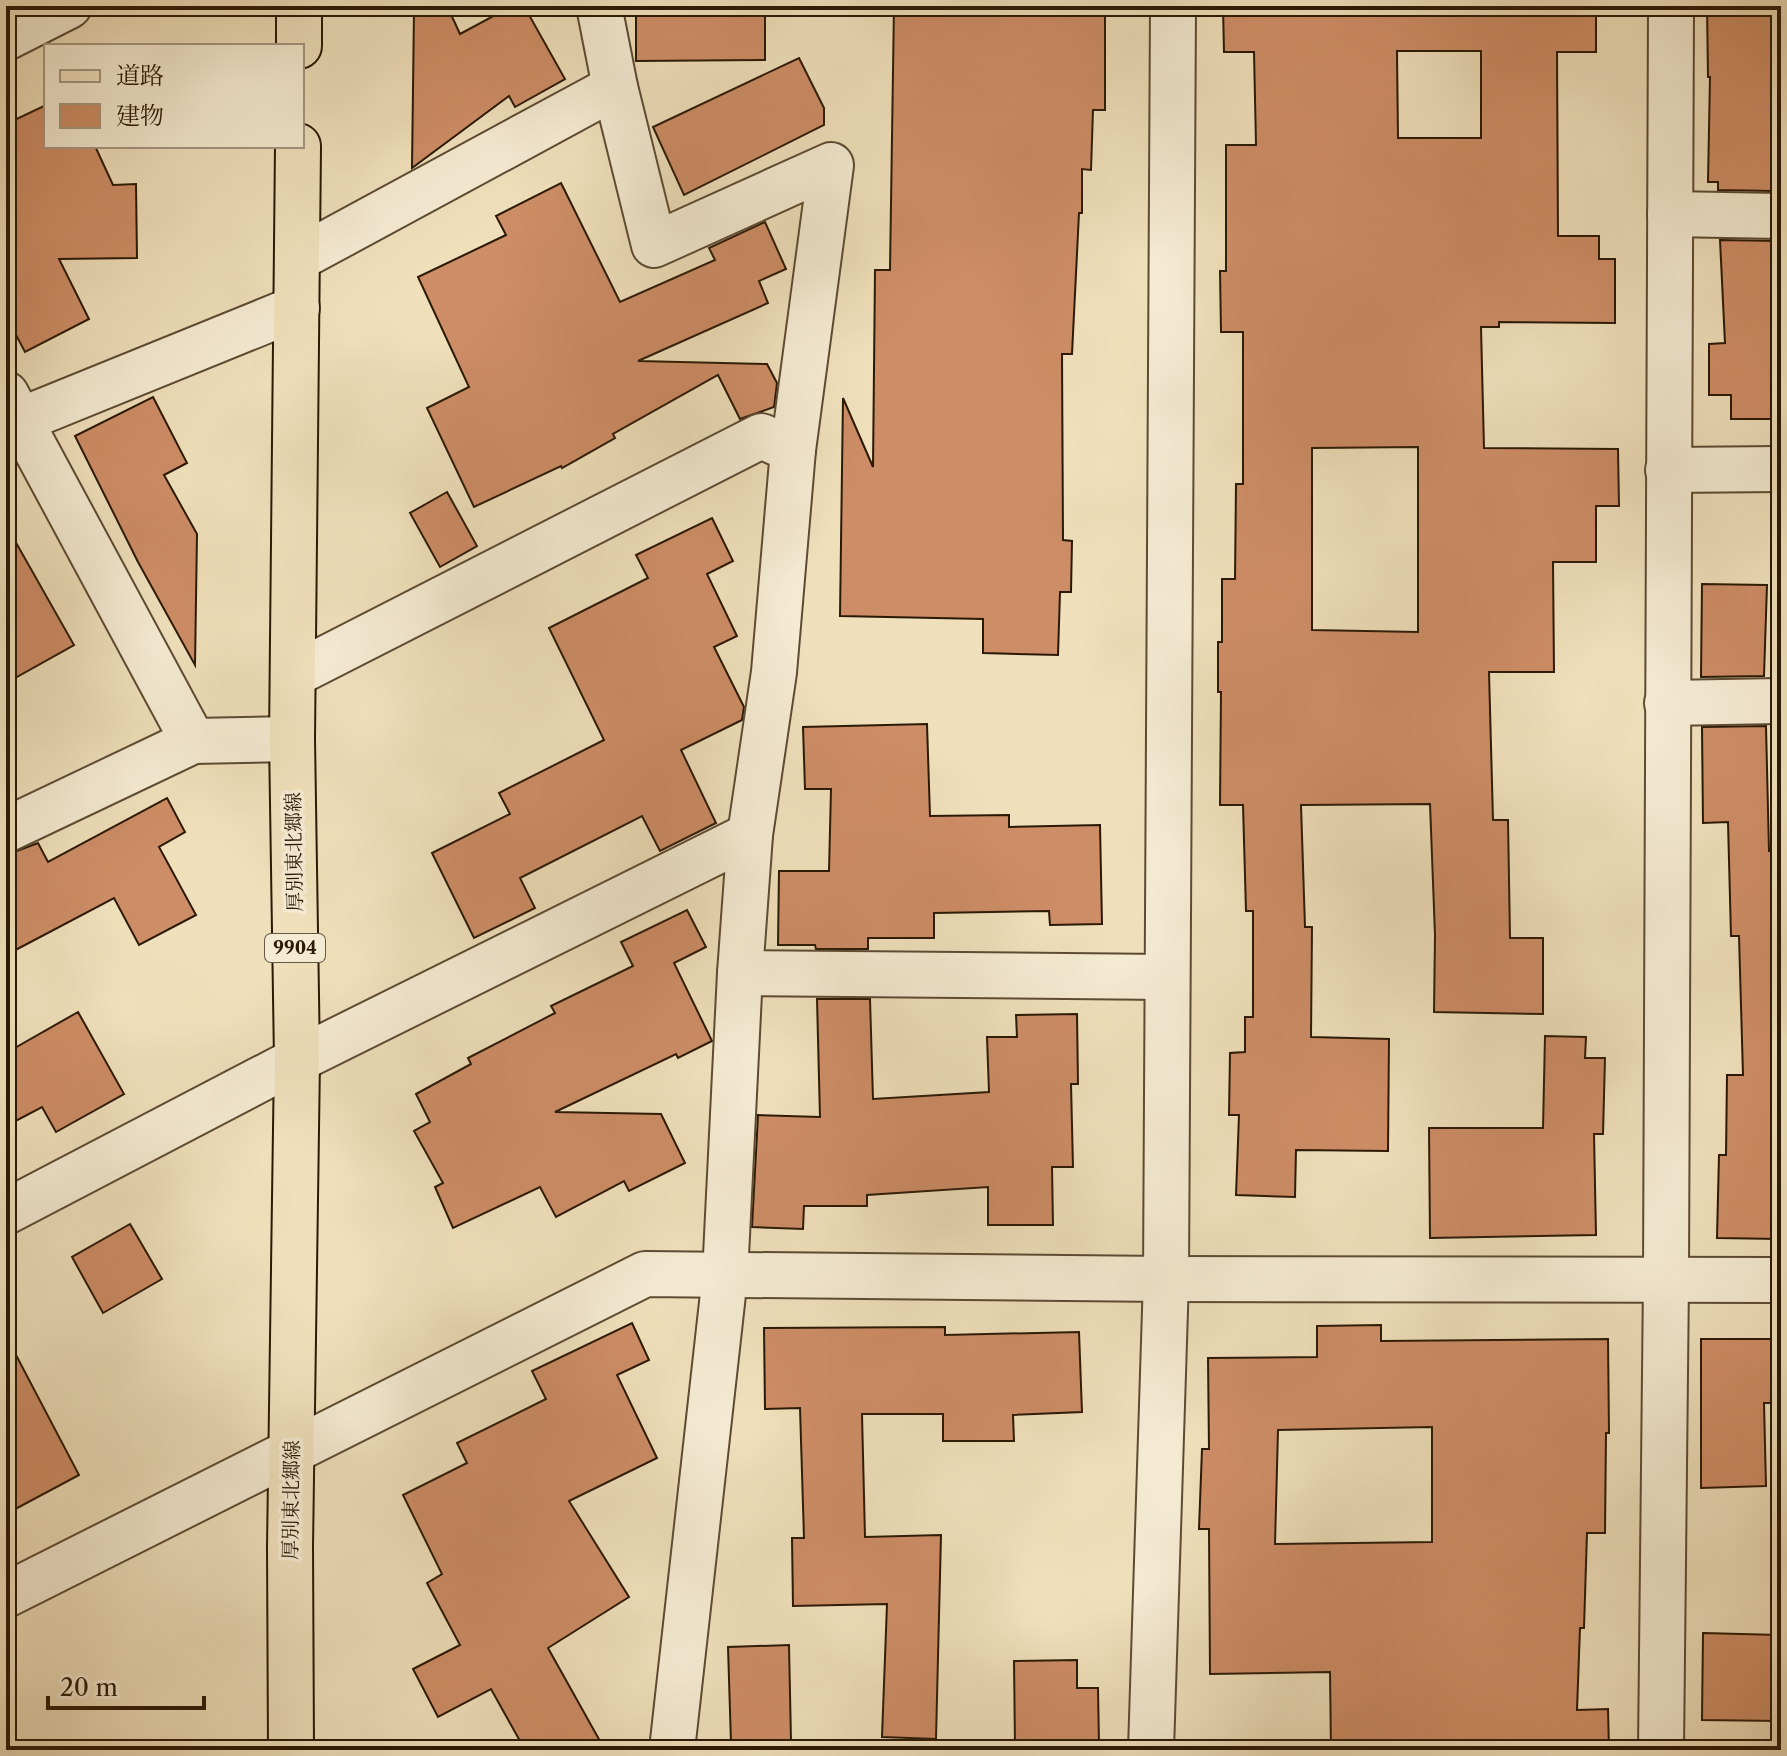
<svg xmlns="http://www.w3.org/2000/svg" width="1787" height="1756" font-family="'Libre Caslon Text','Noto Serif JP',serif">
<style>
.building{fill:#cd8d66;stroke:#2b1906;stroke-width:2;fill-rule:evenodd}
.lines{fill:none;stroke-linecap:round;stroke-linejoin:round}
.minor-casing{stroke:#5c4b33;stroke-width:48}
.primary-casing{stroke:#2b1906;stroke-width:48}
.minor{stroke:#f5ebd3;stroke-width:44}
.primary{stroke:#efe0bb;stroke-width:44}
.labels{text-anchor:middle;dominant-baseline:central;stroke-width:7;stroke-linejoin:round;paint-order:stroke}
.shield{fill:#f5ebd3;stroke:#685844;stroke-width:2}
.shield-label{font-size:18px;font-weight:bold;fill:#2b1906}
.street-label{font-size:20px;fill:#2b1906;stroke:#f5ebd3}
</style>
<rect width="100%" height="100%" fill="#efe0bb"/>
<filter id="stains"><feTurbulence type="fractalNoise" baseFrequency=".0025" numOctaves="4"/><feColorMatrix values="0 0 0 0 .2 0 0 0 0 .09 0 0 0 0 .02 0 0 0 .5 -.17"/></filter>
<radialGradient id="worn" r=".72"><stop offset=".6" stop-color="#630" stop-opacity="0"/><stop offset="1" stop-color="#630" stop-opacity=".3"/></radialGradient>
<g class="building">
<path d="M 512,6 L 524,6 L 565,79 L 515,107 L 509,96 L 412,168 L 414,10 L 449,10 L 460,34 Z"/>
<path d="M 636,6 L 765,6 L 765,60 L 636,61 Z"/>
<path d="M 894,6 L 1105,6 L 1105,110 L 1093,110 L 1091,170 L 1082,169 L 1082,213 L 1079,213 L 1072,354 L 1062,354 L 1063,540 L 1072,541 L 1071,592 L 1060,592 L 1058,655 L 983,653 L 983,619 L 840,616 L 843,398 L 873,467 L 875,270 L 890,270 Z"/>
<path d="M 1596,6 L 1596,52 L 1557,52 L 1558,236 L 1599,236 L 1599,259 L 1615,259 L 1615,323 L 1499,322 L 1499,327 L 1481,327 L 1484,448 L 1618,449 L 1619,506 L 1596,506 L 1596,562 L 1553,562 L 1554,672 L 1489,672 L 1493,820 L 1508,820 L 1510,938 L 1543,938 L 1543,1014 L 1434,1012 L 1435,935 L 1430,804 L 1301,805 L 1305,927 L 1312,927 L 1311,1037 L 1389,1039 L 1388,1151 L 1296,1150 L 1295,1197 L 1236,1195 L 1239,1115 L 1229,1115 L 1230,1053 L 1245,1052 L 1245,1017 L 1253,1017 L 1253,911 L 1246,911 L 1243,805 L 1220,805 L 1221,692 L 1218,692 L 1218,642 L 1222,642 L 1222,579 L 1235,579 L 1236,484 L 1243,484 L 1243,332 L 1221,332 L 1220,271 L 1226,271 L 1226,145 L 1256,145 L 1254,52 L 1224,52 L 1223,7 ZM 1397,51 L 1481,51 L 1481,138 L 1398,138 ZM 1418,447 L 1418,632 L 1312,630 L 1312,448 Z"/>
<path d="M 1707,6 L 1778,6 L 1779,77 L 1775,77 L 1773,191 L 1718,190 L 1718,182 L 1708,182 L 1710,77 L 1708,77 Z"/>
<path d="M 799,58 L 824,108 L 824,125 L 684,195 L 653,127 Z"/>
<path d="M 46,105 L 46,146 L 95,146 L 113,185 L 136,184 L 137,258 L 59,259 L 89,319 L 25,352 L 6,316 L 6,124 Z"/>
<path d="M 561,183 L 620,302 L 715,260 L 709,248 L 765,222 L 786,269 L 759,281 L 768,303 L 638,361 L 767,364 L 777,383 L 774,407 L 740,419 L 718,375 L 613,434 L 615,438 L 562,468 L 561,466 L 474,507 L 427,408 L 469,387 L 418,277 L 506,235 L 496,216 Z"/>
<path d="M 1720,240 L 1779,241 L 1781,419 L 1731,419 L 1731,395 L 1709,395 L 1709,344 L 1725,343 Z"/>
<path d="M 153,397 L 187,463 L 164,475 L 197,534 L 195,665 L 138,562 L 75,436 Z"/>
<path d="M 447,492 L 477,546 L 440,567 L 410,513 Z"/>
<path d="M 712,518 L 733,561 L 707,574 L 737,636 L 714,647 L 744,707 L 742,720 L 681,750 L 716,823 L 660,851 L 642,816 L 520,878 L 535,908 L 474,938 L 432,853 L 510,814 L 499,793 L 604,740 L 549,628 L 648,578 L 636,555 Z"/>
<path d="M 6,525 L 74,645 L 6,683 Z"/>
<path d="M 1702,584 L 1767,585 L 1764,676 L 1701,677 Z"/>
<path d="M 927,724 L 930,816 L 1009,815 L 1009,827 L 1100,825 L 1102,924 L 1050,925 L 1049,911 L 934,913 L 934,938 L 868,938 L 868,949 L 816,949 L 815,945 L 778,945 L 779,871 L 829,871 L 831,789 L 805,789 L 803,727 Z"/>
<path d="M 1766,726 L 1769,851 L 1781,851 L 1781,1239 L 1717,1238 L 1719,1155 L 1726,1155 L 1727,1075 L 1743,1075 L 1739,936 L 1731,936 L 1728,822 L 1703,823 L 1702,727 Z"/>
<path d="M 167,798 L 185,832 L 159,847 L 196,915 L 139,945 L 114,898 L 6,955 L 6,855 L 38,843 L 48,862 Z"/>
<path d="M 687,910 L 706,947 L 674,963 L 712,1041 L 678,1058 L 676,1054 L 555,1112 L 661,1114 L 685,1163 L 629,1191 L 624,1181 L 556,1217 L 540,1187 L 453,1228 L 435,1187 L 443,1183 L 414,1131 L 430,1122 L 416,1094 L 471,1064 L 468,1058 L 555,1013 L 551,1006 L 633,966 L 621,942 Z"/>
<path d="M 817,999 L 870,999 L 873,1099 L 989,1092 L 987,1037 L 1017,1037 L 1016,1015 L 1077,1014 L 1078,1084 L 1071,1084 L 1073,1167 L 1052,1167 L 1053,1225 L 988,1225 L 988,1187 L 867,1195 L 867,1206 L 804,1206 L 803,1229 L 752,1227 L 758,1115 L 820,1117 Z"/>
<path d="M 78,1012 L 124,1094 L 56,1132 L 42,1107 L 6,1126 L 6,1053 Z"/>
<path d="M 1545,1036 L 1586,1037 L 1585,1058 L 1605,1058 L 1603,1134 L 1594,1134 L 1596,1235 L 1430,1238 L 1429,1128 L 1543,1128 Z"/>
<path d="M 130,1224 L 162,1279 L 103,1313 L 72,1257 Z"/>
<path d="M 632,1323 L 649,1360 L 617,1375 L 657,1458 L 569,1501 L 629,1597 L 548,1648 L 605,1750 L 525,1750 L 491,1689 L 438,1717 L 413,1669 L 460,1645 L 427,1583 L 442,1574 L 403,1495 L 467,1463 L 457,1443 L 546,1399 L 532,1371 Z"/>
<path d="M 1381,1325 L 1381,1341 L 1608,1339 L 1609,1433 L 1606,1433 L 1605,1533 L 1587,1533 L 1584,1628 L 1580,1628 L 1577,1710 L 1608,1709 L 1609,1750 L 1331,1750 L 1330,1672 L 1210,1674 L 1209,1529 L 1199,1529 L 1202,1449 L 1209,1449 L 1208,1358 L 1317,1357 L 1317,1326 ZM 1432,1427 L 1432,1542 L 1275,1544 L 1278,1430 Z"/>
<path d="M 945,1327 L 945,1335 L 1079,1332 L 1082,1412 L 1013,1415 L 1014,1441 L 943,1441 L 943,1414 L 862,1414 L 865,1537 L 941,1535 L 936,1739 L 882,1737 L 887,1604 L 793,1606 L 792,1538 L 804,1538 L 800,1408 L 765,1409 L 764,1328 Z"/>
<path d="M 6,1336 L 79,1475 L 6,1514 Z"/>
<path d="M 1701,1339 L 1774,1339 L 1775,1403 L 1764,1403 L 1766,1486 L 1701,1488 Z"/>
<path d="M 1703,1633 L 1781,1635 L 1781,1721 L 1702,1720 Z"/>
<path d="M 789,1645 L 791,1741 L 731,1743 L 728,1647 Z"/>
<path d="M 1077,1660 L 1077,1688 L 1098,1688 L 1099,1745 L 1015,1746 L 1014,1661 Z"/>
</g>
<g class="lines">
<defs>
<g id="minor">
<path d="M 599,6 L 615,87 L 654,245 L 831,165 L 793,450 L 774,672 L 750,835 L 740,973 L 725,1276 L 672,1750"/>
<path d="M 6,38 L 69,6"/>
<path d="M 1670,214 L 1781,216"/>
<path d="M 297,259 L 615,87"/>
<path d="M 6,394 L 193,741 L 292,739"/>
<path d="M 6,426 L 297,308"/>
<path d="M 1668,470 L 1781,469"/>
<path d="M 293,675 L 761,436 L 793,450"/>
<path d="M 1667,703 L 1781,701"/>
<path d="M 6,830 L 193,741"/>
<path d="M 740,973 L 1166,977"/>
<path d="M 6,1212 L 297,1060 L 750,835"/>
<path d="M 6,1595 L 645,1274 L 1166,1279 L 1781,1280"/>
<path d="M 1151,1750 L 1166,1279 L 1173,6"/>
<path d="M 1661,1750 L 1666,1279 L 1671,6"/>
</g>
<g id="primary">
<path d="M 299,46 L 299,6"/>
<path d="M 291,1750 L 290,1547 L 297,1060 L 292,739 L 298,146"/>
</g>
</defs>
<use href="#minor" class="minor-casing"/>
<use href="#primary" class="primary-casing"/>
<use href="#minor" class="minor"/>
<use href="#primary" class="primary"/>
</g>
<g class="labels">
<rect class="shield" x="265" y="934" width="60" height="28" rx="6"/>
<g class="shield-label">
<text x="295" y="948">9904</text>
</g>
<g class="street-label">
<text transform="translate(294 852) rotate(-91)">厚別東北郷線</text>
<text transform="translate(291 1500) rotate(-89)">厚別東北郷線</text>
</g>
</g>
<rect width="1787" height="1756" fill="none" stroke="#efe0bb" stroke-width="32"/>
<rect x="8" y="8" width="1771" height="1740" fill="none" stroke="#2b1906" stroke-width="4"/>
<rect x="16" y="16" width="1755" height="1724" fill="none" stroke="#2b1906" stroke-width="2"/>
<rect x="44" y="44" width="260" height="104" fill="#f5ebd3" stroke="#a49781" stroke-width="2"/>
<rect x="60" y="70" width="40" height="12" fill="#efe0bb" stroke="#a49781" stroke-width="2"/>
<text x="116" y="84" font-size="24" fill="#2b1906">道路</text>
<rect x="60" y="104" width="40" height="24" fill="#cd8d66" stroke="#a49781" stroke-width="2"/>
<text x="116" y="124" font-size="24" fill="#2b1906">建物</text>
<path d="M48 1696v12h156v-12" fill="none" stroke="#2b1906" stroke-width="4"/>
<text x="60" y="1696" font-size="24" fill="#2b1906" stroke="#f5ebd3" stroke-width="6" paint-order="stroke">20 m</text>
<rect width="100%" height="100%" filter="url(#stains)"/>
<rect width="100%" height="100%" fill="url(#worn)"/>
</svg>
